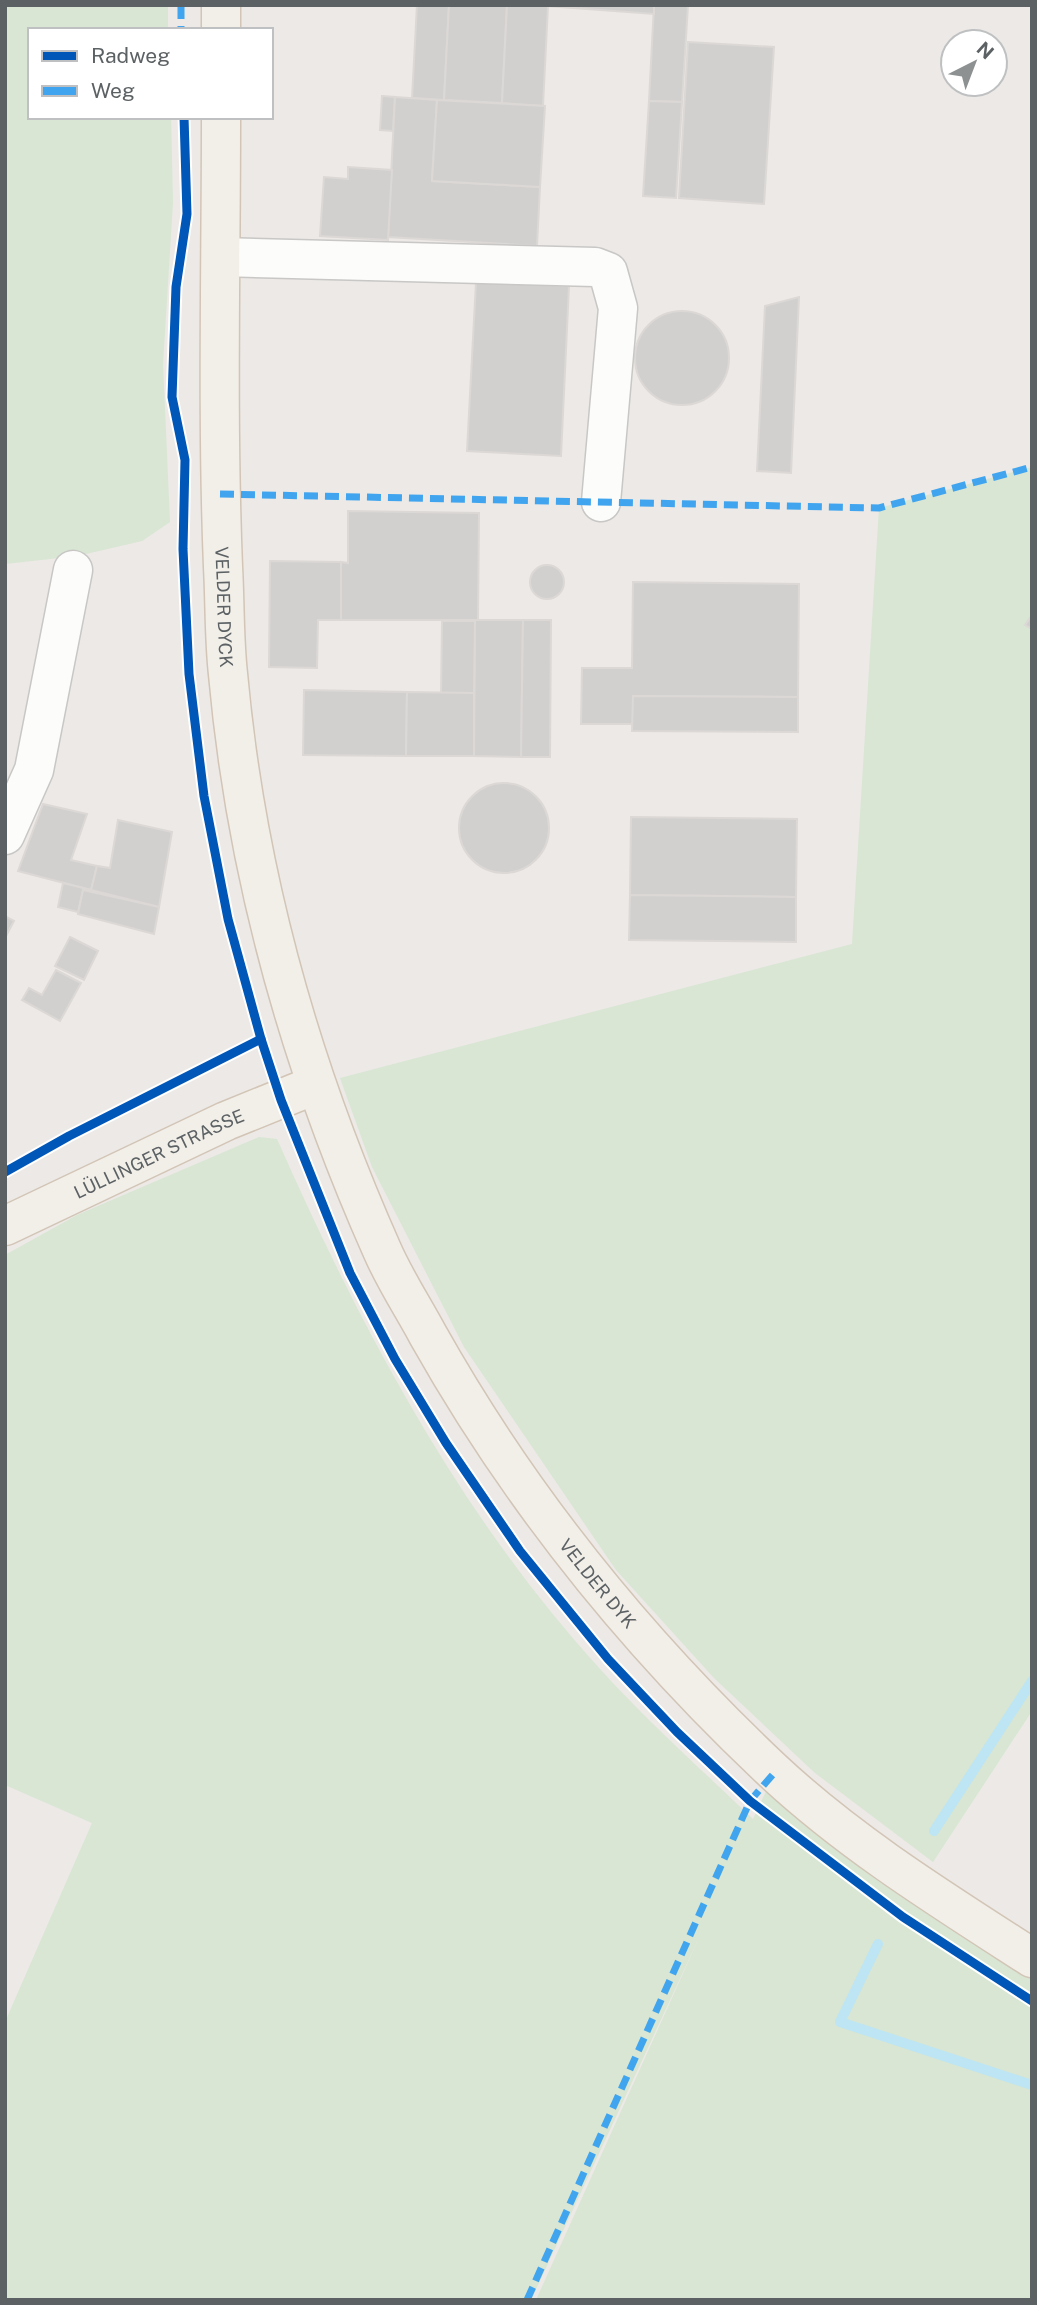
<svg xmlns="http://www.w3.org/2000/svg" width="1037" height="2305" font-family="'Public Sans',sans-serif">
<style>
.green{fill:#d8e6d3}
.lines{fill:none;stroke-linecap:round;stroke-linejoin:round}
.stream{stroke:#bde5f3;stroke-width:10}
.building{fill:#d2d0cf;stroke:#dbd8d6;stroke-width:2}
.minor-casing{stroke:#c8c7c6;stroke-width:41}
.major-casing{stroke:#d2c5b6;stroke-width:41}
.minor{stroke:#fcfcfb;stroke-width:38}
.major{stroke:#f2efe9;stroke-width:38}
.quiet{stroke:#40a5ee;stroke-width:7;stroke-dasharray:14 7;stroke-linecap:butt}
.cycleway-casing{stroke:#fff;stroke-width:13}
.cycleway{stroke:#0057b8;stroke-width:9}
.labels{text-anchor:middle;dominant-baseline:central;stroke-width:5;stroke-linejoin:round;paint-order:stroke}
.street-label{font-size:18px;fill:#5c6164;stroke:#fff}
</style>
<rect width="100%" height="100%" fill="#ece9e6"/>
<g class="green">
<path d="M 5,5 L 168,5 L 168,30 L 30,30 L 30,117 L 171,117 L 173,202 L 163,364 L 170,522 L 142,541 L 77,556 L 5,564 Z"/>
<path d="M 1032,467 L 1032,1711 L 933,1862 L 815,1773 L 714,1678 L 616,1570 L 464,1347 L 372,1167 L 340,1078 L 852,944 L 879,508 Z"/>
<path d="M 259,1137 L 277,1139 C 361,1329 460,1516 601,1670 C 649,1723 702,1770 753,1819 L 775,1772 L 1032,1958 L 1032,2300 L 536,2300 L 703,1929 L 531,2300 L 5,2300 L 5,2022 L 92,1823 L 5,1785 L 5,1255 L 77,1215 Z"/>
</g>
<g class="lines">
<g class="stream">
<path d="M 934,1831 L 1032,1681"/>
<path d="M 878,1944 L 840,2022 L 1032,2085"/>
</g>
</g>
<g class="building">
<path d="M 417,5 L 449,5 L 444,100 L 412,98 Z"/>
<path d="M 449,5 L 507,5 L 502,103 L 444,100 Z"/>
<path d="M 507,5 L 548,6 L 543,106 L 502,103 Z"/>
<path d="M 654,5 L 688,5 L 682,102 L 649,101 Z"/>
<path d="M 654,5 L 654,14 L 547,6 L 547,5 Z"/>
<path d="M 688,42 L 774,47 L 764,204 L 679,198 Z"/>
<path d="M 382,96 L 395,97 L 393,131 L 380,130 Z"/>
<path d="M 395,97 L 437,100 L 432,181 L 540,187 L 537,246 L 388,237 Z"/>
<path d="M 437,100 L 545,106 L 540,187 L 432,181 Z"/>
<path d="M 649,101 L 682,102 L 676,198 L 643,196 Z"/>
<path d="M 348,167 L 392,170 L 388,240 L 320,236 L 324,177 L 348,179 Z"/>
<path d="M 476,282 L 569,286 L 561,456 L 467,451 Z"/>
<path d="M 799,297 L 791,473 L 757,471 L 765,306 Z"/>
<circle cx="682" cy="358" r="47"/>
<path d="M 348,511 L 479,513 L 478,620 L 341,620 L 341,562 L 348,563 Z"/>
<path d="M 270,561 L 341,562 L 341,620 L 318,620 L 317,668 L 269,667 Z"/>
<circle cx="547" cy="582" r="17"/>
<path d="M 633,582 L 799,584 L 798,697 L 633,696 L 633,724 L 581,724 L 582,668 L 632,668 Z"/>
<path d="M 1032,615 L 1032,629 L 1025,625 Z"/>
<path d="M 475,620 L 523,620 L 521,757 L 474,756 Z"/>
<path d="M 523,620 L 551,620 L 550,757 L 521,757 Z"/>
<path d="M 442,621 L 475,621 L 474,693 L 441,693 Z"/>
<path d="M 304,690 L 407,692 L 406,756 L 303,755 Z"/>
<path d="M 407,692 L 474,693 L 474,756 L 406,756 Z"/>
<path d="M 633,696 L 798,697 L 798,732 L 632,731 Z"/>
<circle cx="504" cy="828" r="45"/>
<path d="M 43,804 L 87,814 L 71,860 L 97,866 L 91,890 L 18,871 Z"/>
<path d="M 631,817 L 797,819 L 796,897 L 630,895 Z"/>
<path d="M 118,820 L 172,832 L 159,907 L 91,890 L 97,866 L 110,868 Z"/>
<path d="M 63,883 L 91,890 L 83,890 L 78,912 L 58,907 Z"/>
<path d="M 83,890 L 159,907 L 154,934 L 78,914 Z"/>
<path d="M 630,895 L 796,897 L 796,942 L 629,940 Z"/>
<path d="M 5,916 L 14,921 L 5,938 Z"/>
<path d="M 70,937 L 98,951 L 84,980 L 55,966 Z"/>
<path d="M 56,970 L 81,983 L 60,1021 L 22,1000 L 29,988 L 42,995 Z"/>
</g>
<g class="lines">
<defs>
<g id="minor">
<path d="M 221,257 L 595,267 L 608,272 L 618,308 L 601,502"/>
<path d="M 5,835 L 34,770 L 73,570"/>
</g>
<g id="major">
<path d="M 221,30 L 221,5"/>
<path id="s1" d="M 221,117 C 221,267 217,417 223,567 C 225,602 224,638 228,674 C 246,873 301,1068 382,1250 C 395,1280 413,1307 428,1335 C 519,1497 636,1642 772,1770 C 850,1843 942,1900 1032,1958"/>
<path id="s2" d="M 5,1226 L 226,1121 L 315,1085"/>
</g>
</defs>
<use href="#minor" class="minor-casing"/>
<use href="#major" class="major-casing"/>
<use href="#minor" class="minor"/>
<use href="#major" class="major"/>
<g class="quiet">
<path d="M 181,5 L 181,30"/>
<path d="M 220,494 L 879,508 L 1032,467"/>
<path d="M 527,2300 L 750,1801 L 775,1772"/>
</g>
<defs>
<g id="cycleway">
<path d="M 184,117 L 187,214 L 176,287 L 172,397 L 185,460 L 183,549 L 189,674 L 204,796 L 228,919 L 261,1039 L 281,1100 L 350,1273 L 395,1359 L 446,1443 L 520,1551 L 608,1659 L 677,1732 L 750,1801 L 903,1917 L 1032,2001"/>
<path d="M 5,1172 L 69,1136 L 261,1039"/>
</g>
</defs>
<use href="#cycleway" class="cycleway-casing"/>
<use href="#cycleway" class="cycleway"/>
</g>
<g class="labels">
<g class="street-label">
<text stroke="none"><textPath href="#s1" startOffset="490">VELDER DYCK</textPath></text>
<text stroke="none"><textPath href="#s2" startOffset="170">LÜLLINGER STRASSE</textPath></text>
<text stroke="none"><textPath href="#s1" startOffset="1554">VELDER DYK</textPath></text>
</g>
</g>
<rect width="1037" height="2305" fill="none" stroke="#5c6164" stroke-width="14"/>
<rect x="28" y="28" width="245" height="91" fill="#ffffff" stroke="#bec0c1" stroke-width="2"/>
<rect x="42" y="51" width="35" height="10" fill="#0057b8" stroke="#bec0c1" stroke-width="2"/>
<text x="91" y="63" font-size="21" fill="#5c6164">Radweg</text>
<rect x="42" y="86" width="35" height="10" fill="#40a5ee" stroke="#bec0c1" stroke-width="2"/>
<text x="91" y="98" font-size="21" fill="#5c6164">Weg</text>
<g transform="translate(974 63) rotate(42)"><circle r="33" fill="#ffffff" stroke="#bec0c1" stroke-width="2"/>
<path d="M0-5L12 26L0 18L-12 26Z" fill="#8e9192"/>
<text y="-10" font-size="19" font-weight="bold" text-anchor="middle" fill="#5c6164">N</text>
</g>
</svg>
